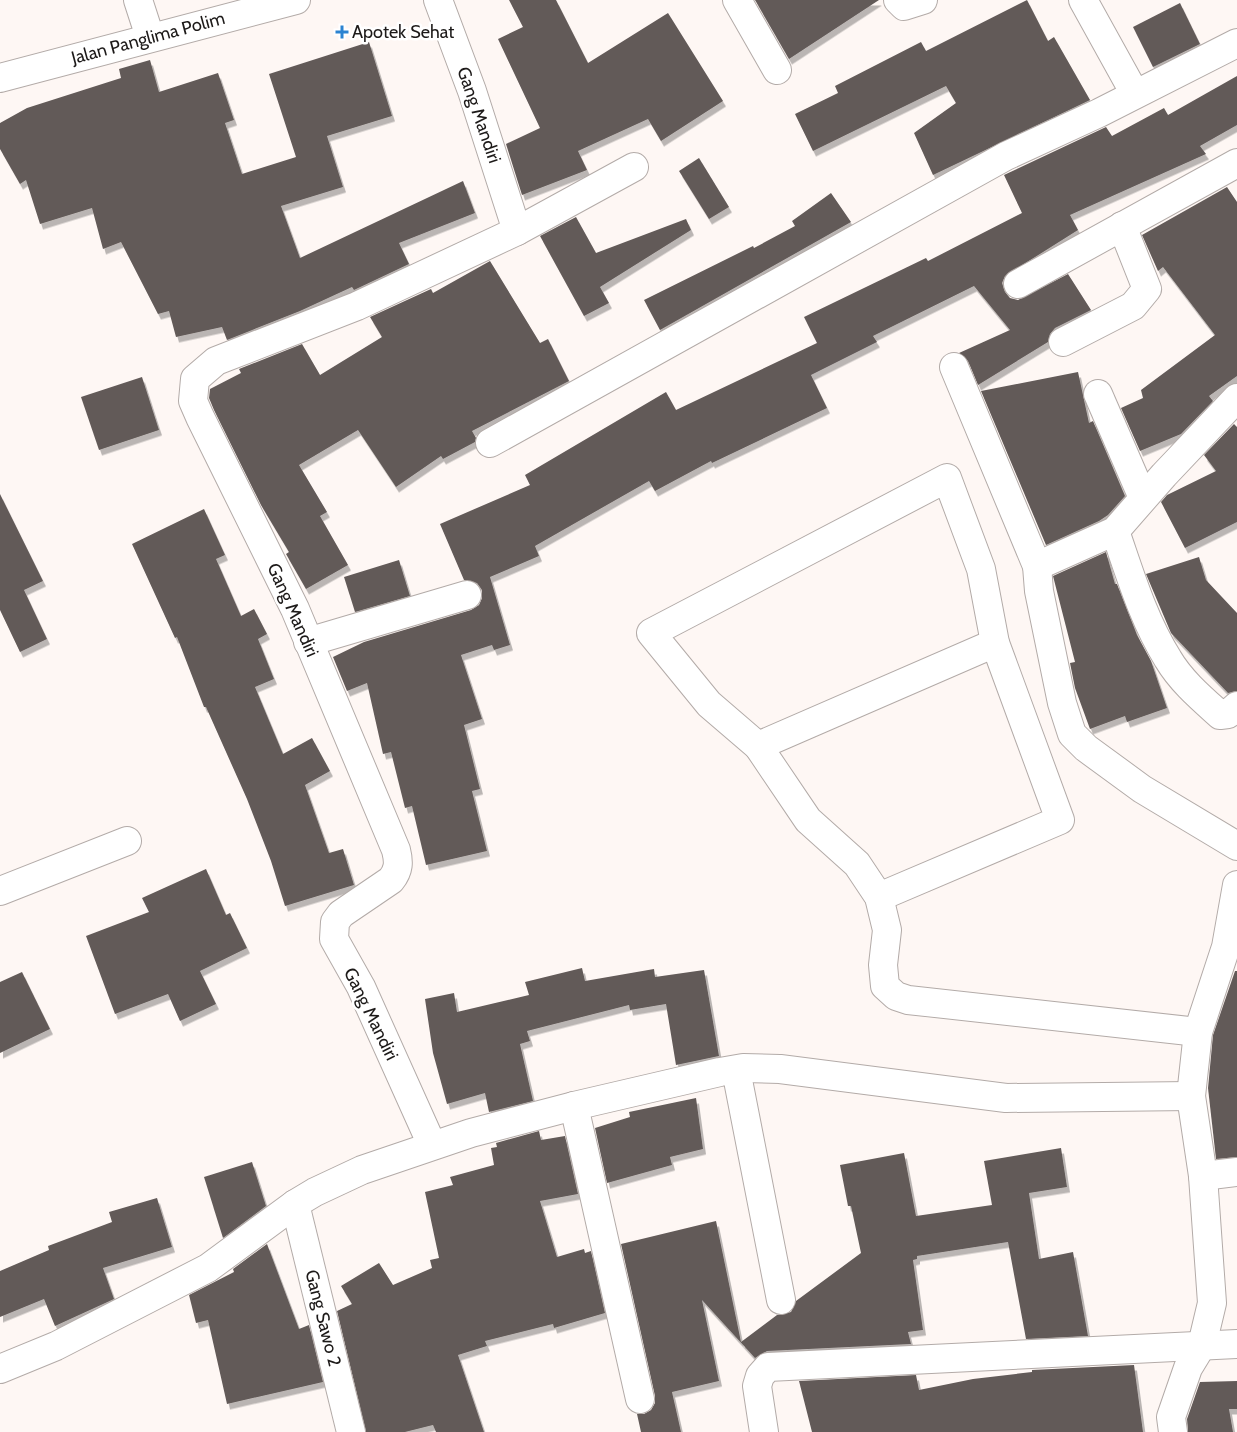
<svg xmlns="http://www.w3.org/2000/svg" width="1237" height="1432" font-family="Cabin,sans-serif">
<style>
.building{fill:#625a58;filter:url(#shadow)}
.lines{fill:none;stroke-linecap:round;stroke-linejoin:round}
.minor-casing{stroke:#b3aba8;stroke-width:30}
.minor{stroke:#fff;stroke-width:28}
.poi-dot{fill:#2b83d1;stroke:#fff;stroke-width:2}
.labels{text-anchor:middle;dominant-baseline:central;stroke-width:5;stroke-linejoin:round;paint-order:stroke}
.poi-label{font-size:18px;fill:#1d1a19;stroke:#fff;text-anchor:start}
.street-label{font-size:18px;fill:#1d1a19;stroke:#fff}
</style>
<defs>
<filter id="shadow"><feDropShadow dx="3" dy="5.5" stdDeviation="0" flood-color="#0004"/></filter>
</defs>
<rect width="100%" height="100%" fill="#fef7f4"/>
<g class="building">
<path d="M 509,0 L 556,0 L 588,63 L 668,13 L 723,101 L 661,141 L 648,119 L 578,151 L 587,170 L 522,195 L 506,144 L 540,128 L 498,39 L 523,27 Z"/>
<path d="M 755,0 L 879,0 L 789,59 Z"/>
<path d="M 1027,0 L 1048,41 L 1054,37 L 1090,100 L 933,175 L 914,133 L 956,103 L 946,86 L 813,151 L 795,114 L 838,93 L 835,86 L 921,42 L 926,51 Z"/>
<path d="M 1180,3 L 1200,44 L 1153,67 L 1133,27 Z"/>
<path d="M 369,42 L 392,116 L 327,136 L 343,187 L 281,206 L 300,258 L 463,181 L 475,213 L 399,243 L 409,264 L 354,290 L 352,287 L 300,311 L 227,340 L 222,327 L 176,337 L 169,311 L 158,314 L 121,242 L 103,249 L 92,208 L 40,224 L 26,180 L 20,184 L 0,149 L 0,123 L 27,108 L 121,78 L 119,69 L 150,60 L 159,92 L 218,73 L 234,120 L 225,123 L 242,174 L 296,157 L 269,74 Z"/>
<path d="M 1237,76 L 1237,125 L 1200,146 L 1206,154 L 1070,215 L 1078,230 L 1005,276 L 1002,283 L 1005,292 L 1010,298 L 1018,300 L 1068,274 L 1091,310 L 1055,328 L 1050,334 L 1048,342 L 978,385 L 968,361 L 959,353 L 1010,330 L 974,286 L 873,336 L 877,342 L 811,375 L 827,408 L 712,463 L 711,461 L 655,491 L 649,481 L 535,546 L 539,556 L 490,577 L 510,645 L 494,650 L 492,645 L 461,655 L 482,719 L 464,725 L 480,789 L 472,791 L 487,851 L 426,865 L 412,806 L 405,808 L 391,752 L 383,754 L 367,683 L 347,691 L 333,657 L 364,642 L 471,610 L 479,605 L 482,598 L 482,590 L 477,583 L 464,580 L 440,524 L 530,485 L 525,475 L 666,392 L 676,410 L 817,343 L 804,317 L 926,258 L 928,261 L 1022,213 L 1004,175 L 1106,127 L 1112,136 L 1164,108 L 1168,115 Z"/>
<path d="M 699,158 L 729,207 L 709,219 L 679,171 Z"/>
<path d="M 1227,187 L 1237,202 L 1237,376 L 1209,396 L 1213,401 L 1181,434 L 1140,451 L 1121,408 L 1143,398 L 1141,390 L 1215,335 L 1163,267 L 1158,271 L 1142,235 Z"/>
<path d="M 831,193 L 851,222 L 660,330 L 644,300 L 753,246 L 754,248 L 795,226 L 792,221 Z"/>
<path d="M 576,217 L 596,253 L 686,219 L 691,230 L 600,287 L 609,303 L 584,316 L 540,236 Z"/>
<path d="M 490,261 L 540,343 L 548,339 L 569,381 L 472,431 L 476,438 L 475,442 L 443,459 L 441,456 L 396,487 L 358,430 L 299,465 L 327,512 L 320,516 L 348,565 L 306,589 L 286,554 L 289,552 L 261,505 L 214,410 L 209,398 L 210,389 L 241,373 L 239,369 L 302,344 L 320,375 L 382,337 L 370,317 L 431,289 L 433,293 Z"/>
<path d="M 1078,372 L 1089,423 L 1093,421 L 1125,496 L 1108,515 L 1099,521 L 1046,545 L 981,391 Z"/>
<path d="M 142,377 L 159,430 L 99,450 L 81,397 Z"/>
<path d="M 1234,424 L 1237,427 L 1237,522 L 1185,548 L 1161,502 L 1167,495 L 1216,471 L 1204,455 Z"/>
<path d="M 0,494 L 43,581 L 24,590 L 47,639 L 20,652 L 0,610 Z"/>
<path d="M 204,509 L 225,555 L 216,559 L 241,616 L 254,609 L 267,634 L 258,639 L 274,679 L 255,687 L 283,754 L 312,738 L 330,771 L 305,785 L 329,853 L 343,849 L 354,885 L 285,906 L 271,861 L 247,799 L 206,707 L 204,707 L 177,637 L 175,638 L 132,544 Z"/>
<path d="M 1106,552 L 1115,584 L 1117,584 L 1137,635 L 1151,661 L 1167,708 L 1127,722 L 1125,716 L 1090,729 L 1075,688 L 1070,663 L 1075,662 L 1053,576 Z"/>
<path d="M 1199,557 L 1206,580 L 1237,613 L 1237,691 L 1228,693 L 1171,633 L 1146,574 Z"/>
<path d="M 399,560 L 410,596 L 355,612 L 344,577 Z"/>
<path d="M 206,869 L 226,915 L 230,913 L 247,948 L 200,971 L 216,1004 L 180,1021 L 168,994 L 115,1014 L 86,936 L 149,912 L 142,898 Z"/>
<path d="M 582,968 L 585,981 L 654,969 L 655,977 L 704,970 L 719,1056 L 676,1065 L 666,1004 L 630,1010 L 629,1005 L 527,1031 L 530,1041 L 520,1044 L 533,1101 L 489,1112 L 485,1093 L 447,1104 L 433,1053 L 425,999 L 454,993 L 457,1012 L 529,995 L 525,982 Z"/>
<path d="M 1235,971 L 1237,971 L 1237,1157 L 1216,1159 L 1208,1088 L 1213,1035 Z"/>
<path d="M 22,972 L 50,1029 L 0,1053 L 0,982 Z"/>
<path d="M 696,1098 L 703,1149 L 670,1157 L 672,1165 L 607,1183 L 595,1128 L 630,1117 L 629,1112 Z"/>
<path d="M 539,1131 L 541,1140 L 565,1136 L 578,1194 L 540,1201 L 557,1257 L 584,1249 L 585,1253 L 591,1251 L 605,1313 L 554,1328 L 553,1324 L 485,1341 L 487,1346 L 458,1355 L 484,1432 L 436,1432 L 433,1425 L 405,1432 L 366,1432 L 337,1311 L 352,1304 L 341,1286 L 379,1263 L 393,1285 L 432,1268 L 430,1260 L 439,1258 L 425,1192 L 453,1185 L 450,1177 L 494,1165 L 491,1148 L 497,1147 L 496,1143 Z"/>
<path d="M 1061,1148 L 1067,1187 L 1029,1193 L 1039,1259 L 1073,1252 L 1088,1336 L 1026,1339 L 1008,1242 L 917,1256 L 917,1259 L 913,1260 L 923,1330 L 908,1332 L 911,1344 L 767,1351 L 755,1358 L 702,1300 L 719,1381 L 672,1392 L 681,1432 L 641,1432 L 637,1414 L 644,1414 L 651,1410 L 655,1403 L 655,1396 L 621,1244 L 716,1221 L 741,1342 L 777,1315 L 791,1312 L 796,1301 L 861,1253 L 851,1206 L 848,1206 L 840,1165 L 904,1153 L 916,1216 L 992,1205 L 984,1161 Z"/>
<path d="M 252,1162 L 266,1206 L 223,1238 L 204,1177 Z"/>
<path d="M 157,1198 L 172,1247 L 103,1268 L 114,1299 L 55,1326 L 44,1299 L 0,1317 L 0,1271 L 49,1250 L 48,1246 L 112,1222 L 109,1212 Z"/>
<path d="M 267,1244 L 299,1329 L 309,1325 L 323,1382 L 227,1404 L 208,1320 L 196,1323 L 189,1295 L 234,1272 L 233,1269 Z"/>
<path d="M 1134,1365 L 1143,1432 L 812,1432 L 799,1381 L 916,1375 L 919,1390 L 973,1379 L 1032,1372 L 1032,1370 Z"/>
<path d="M 1237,1381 L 1237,1409 L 1229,1409 L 1233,1432 L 1188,1432 L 1187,1419 L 1200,1382 Z"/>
</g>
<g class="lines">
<defs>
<g id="minor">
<path d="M 138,0 L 150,37"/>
<path d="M 737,0 L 777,70"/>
<path d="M 898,0 L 904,6 L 923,0"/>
<path d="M 1083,0 L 1135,94"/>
<path d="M 0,78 L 296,0"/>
<path d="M 517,231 L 634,167"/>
<path d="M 1018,284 L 1237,163"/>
<path d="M 1063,342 L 1133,306 L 1147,289 L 1122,226"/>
<path d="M 954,367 L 1037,566 L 1039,591 L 1062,703 L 1072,734 L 1086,748 L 1142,789 L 1237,846"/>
<path d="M 1098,394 L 1143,498"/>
<path d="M 490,443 L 1006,156 L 1099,113 L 1237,43"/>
<path d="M 1115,531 C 1130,574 1143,619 1168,659 C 1181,681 1201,698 1220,715 L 1228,714 L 1237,706"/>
<path d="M 1037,566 L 1115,531 L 1164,475 L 1237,398"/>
<path d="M 308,642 L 467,595"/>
<path d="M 995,643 L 758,746 L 808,820 L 857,864 L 879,897 L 887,930 L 883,965 L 885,986 L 896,996 L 908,1000 L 1198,1032"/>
<path d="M 758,746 L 709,704 L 651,633 L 947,478 L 981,569 L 995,643 L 1060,820 L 879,897"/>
<path d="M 0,891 L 127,841"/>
<path d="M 736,1070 L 781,1300"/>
<path d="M 574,1106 L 640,1399"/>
<path d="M 432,1145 L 361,987 L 334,939 L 335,922 L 341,914 L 391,880 C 399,870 399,862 396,850 L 295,609 L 200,417 L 193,401 L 195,379 L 216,361 L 357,306 L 517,231 L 472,91 L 438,0"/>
<path d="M 1203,1176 L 1237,1172"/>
<path d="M 295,1204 L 351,1432"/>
<path d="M 0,1369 L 56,1346 L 208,1268 L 295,1204 L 315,1192 L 362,1170 L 471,1133 L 574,1106 L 720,1072 L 743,1068 L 780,1069 L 1006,1098 L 1191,1096"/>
<path d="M 764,1432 L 757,1386 L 760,1376 L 768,1367 L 1237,1344"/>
<path d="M 1173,1432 L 1171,1417 L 1188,1368 L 1202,1345 L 1212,1303 L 1203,1176 L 1191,1096 L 1198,1032 L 1226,947 L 1237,885"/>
</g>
</defs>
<use href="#minor" class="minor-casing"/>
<use href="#minor" class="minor"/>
</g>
<path class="poi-dot" d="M339.5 24.5h5v5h5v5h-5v5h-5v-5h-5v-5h5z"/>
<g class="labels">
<g class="poi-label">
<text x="352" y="32">Apotek Sehat</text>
</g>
<g class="street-label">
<text transform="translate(148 38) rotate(-15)">Jalan Panglima Polim</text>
<text transform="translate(479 115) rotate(71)">Gang Mandiri</text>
<text transform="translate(293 610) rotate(66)">Gang Mandiri</text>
<text transform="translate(371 1014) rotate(64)">Gang Mandiri</text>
<text transform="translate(323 1318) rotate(76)">Gang Sawo 2</text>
</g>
</g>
</svg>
